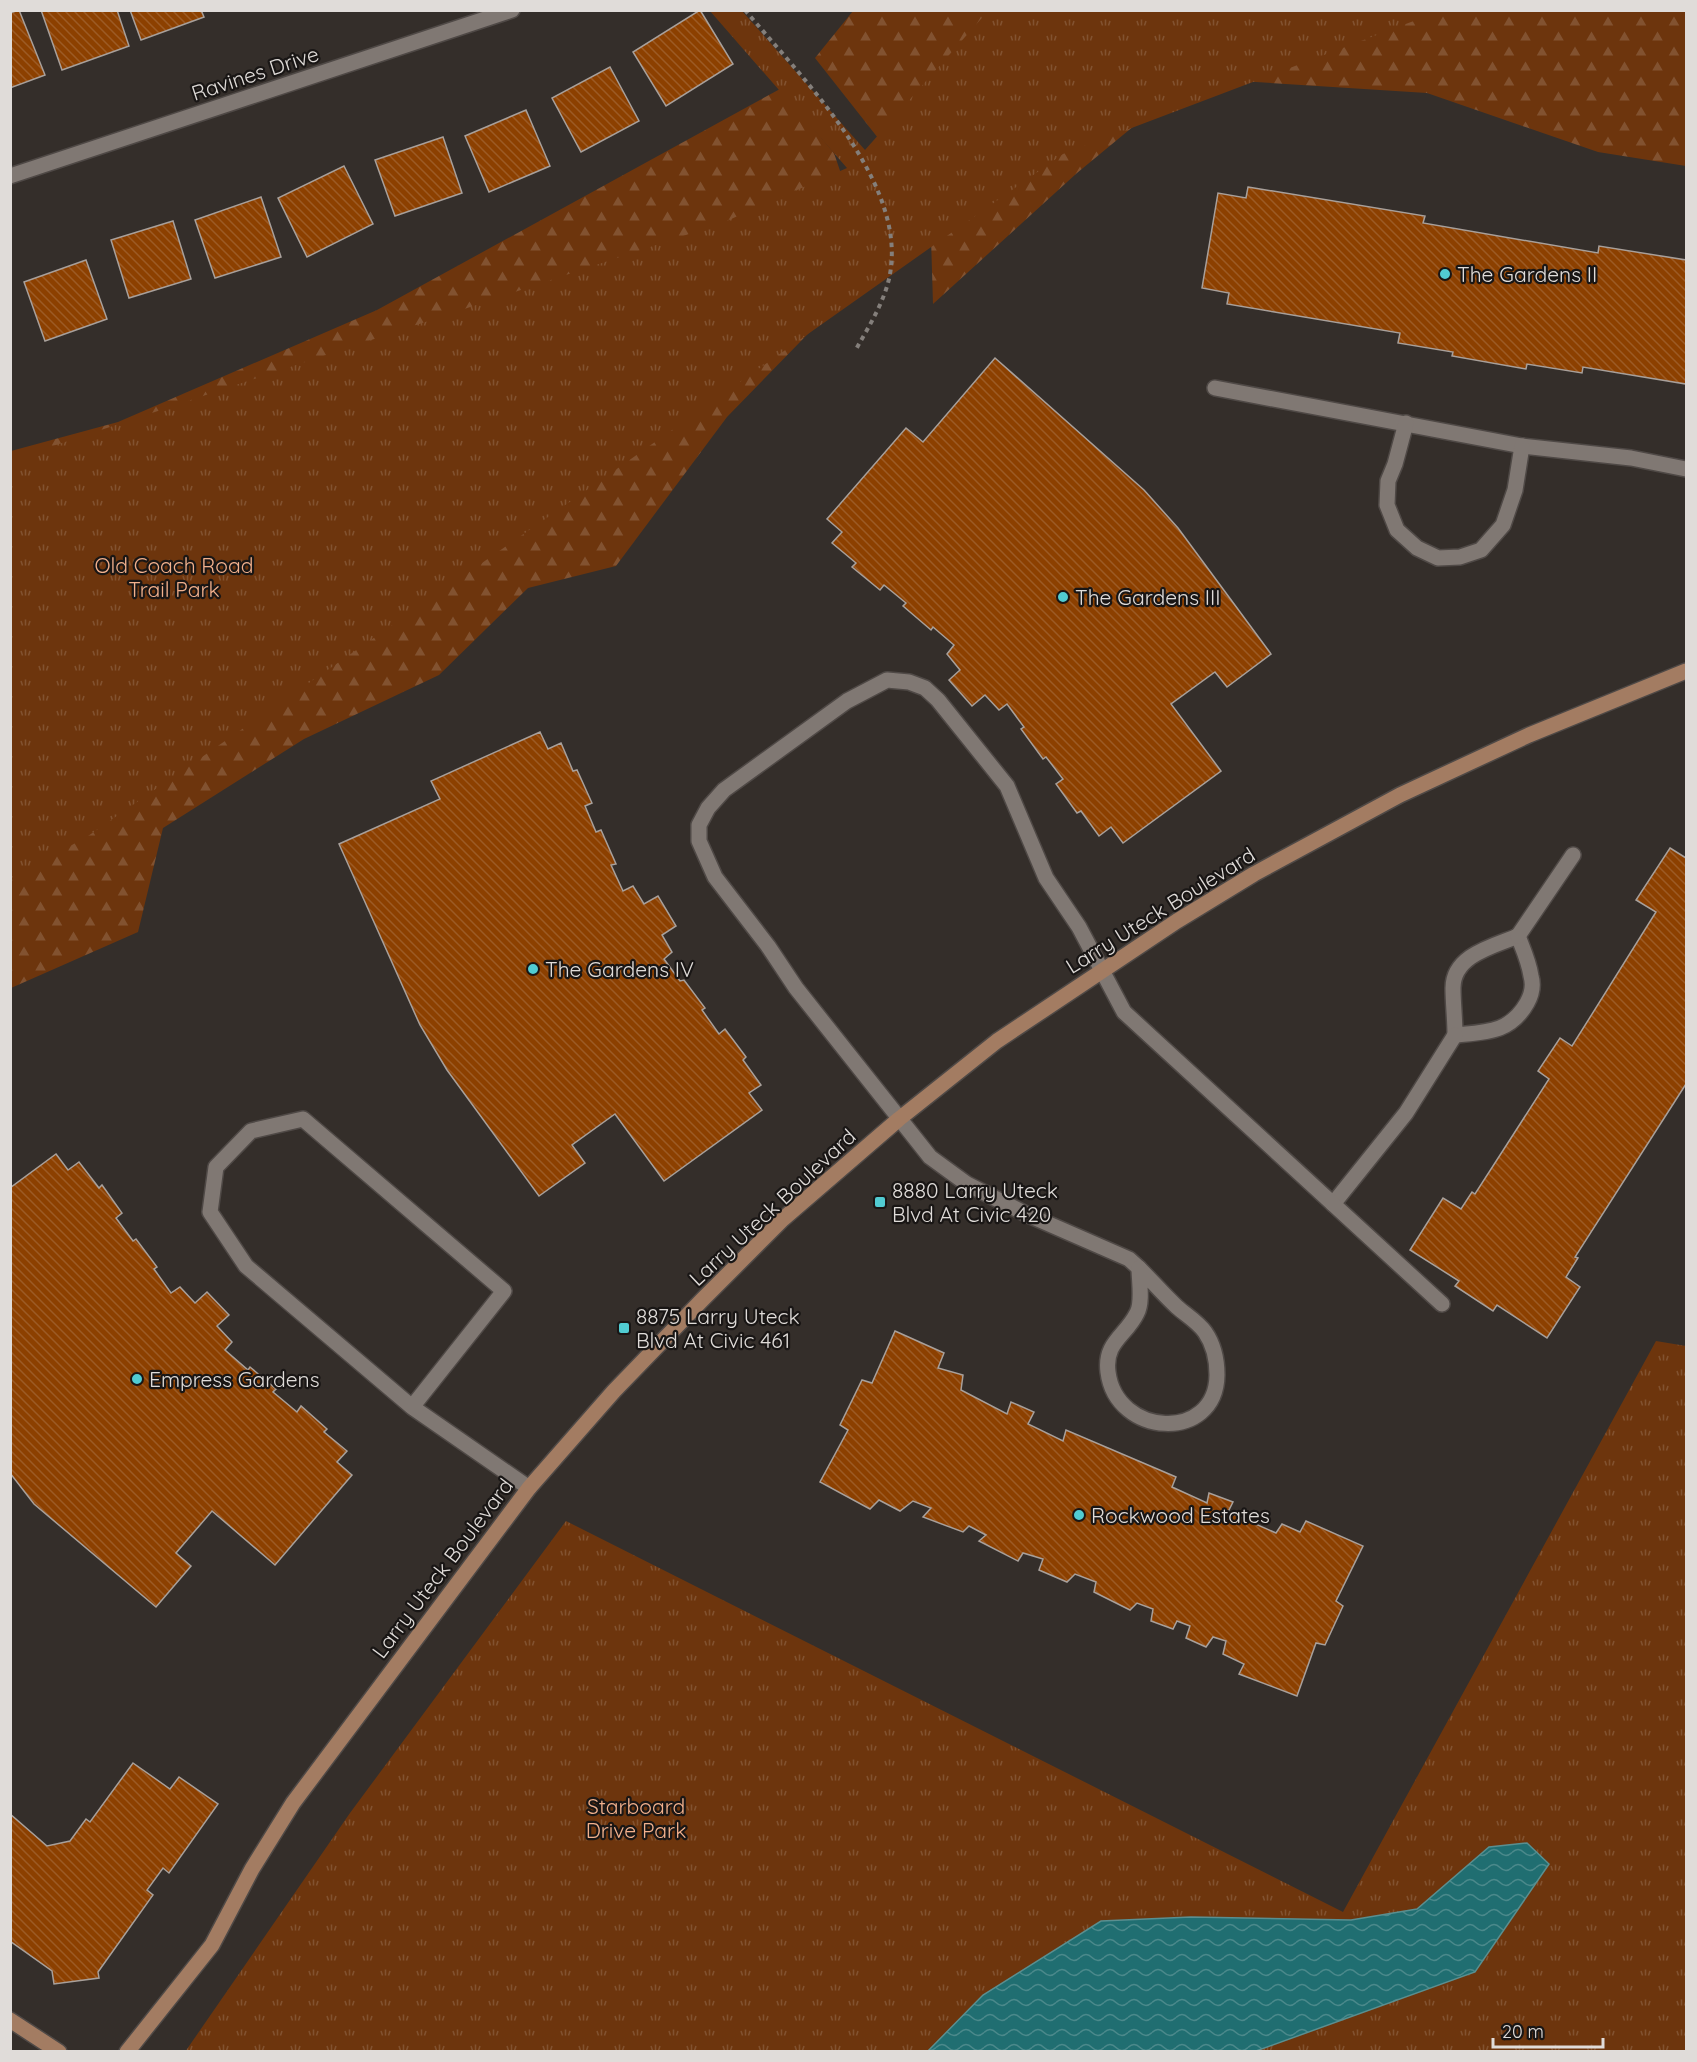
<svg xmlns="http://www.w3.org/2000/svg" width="1697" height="2062" font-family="Quicksand,sans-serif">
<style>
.forest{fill:url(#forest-firs)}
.park{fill:url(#park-tufts)}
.water{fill:url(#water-waves);stroke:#5a8f90;stroke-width:1.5}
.building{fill:url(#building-back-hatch);stroke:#a8a09b;stroke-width:1.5}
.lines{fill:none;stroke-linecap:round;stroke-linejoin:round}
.lane-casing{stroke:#4f4946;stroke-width:18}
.street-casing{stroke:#4f4946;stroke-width:18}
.secondary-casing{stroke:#4f4946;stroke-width:18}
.path{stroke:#847f7b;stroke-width:4;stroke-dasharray:4.5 4.5;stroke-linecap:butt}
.lane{stroke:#807873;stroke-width:15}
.street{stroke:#807873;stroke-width:15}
.secondary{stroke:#a37c62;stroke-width:15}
.poi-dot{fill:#51ccd2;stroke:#191615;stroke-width:2}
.labels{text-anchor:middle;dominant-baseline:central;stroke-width:4.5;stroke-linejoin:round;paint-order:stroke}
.street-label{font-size:21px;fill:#e0dcd9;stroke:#191615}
.poi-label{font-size:21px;fill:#e0dcd9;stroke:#191615;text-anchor:start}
.park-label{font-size:21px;fill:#f3b18d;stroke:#191615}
</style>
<defs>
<pattern id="forest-firs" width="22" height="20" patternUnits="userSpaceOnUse" patternTransform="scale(1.5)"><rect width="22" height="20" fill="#6d350d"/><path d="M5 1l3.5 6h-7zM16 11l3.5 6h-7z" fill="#825230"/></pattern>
<pattern id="park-tufts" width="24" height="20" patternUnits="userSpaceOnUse" patternTransform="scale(1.5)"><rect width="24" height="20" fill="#6d350d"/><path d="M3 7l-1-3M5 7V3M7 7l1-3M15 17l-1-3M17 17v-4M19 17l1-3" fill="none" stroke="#825230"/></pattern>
<pattern id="water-waves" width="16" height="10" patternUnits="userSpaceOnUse" patternTransform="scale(1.5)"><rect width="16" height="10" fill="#206e71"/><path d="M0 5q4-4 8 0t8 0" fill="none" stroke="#4b898b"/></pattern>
<pattern id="building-back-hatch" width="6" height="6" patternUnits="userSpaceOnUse" patternTransform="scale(1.5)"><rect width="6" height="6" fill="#8c4000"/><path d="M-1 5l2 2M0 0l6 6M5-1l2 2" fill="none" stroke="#9c5b25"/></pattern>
</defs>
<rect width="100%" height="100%" fill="#342e2a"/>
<g class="forest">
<path d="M 853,11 L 1686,11 L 1686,166 L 1598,152 L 1427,93 L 1192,78 L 1077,173 L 933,304 L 930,204 L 815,58 Z"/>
<path d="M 780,89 L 834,153 L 863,239 L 838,303 L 727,417 L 616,566 L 528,588 L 439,675 L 304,739 L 163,828 L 138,932 L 11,988 L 11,451 L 118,422 L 377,310 Z"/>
</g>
<g class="park">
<path d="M 710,11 L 742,11 L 865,150 L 988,11 L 1440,11 L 1063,154 L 587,490 L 88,836 L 11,879 L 11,460 L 722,223 L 847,168 Z"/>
<path d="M 1656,1341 L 1686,1346 L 1686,2051 L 1256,2051 L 1475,1972 L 1489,1847 L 1417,1909 L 1351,1920 L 1191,1917 L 983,1995 L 928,2051 L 185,2052 L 350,1813 L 566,1521 L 1343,1912 Z"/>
</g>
<path class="water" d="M 1527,1843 L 1549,1864 L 1475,1972 L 1256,2051 L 928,2051 L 983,1995 L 1101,1921 L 1191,1917 L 1351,1920 L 1417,1909 L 1489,1847 Z"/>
<g class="building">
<path d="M 19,10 L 45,75 L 10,88 L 10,13 Z"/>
<path d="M 41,10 L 117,10 L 129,46 L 62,70 Z"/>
<path d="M 130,10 L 201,10 L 204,17 L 141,40 Z"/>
<path d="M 700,10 L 733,64 L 666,106 L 633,52 Z"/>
<path d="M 610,67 L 639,121 L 581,152 L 552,98 Z"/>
<path d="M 526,110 L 550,166 L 489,192 L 465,136 Z"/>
<path d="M 443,137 L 462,193 L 395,216 L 375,160 Z"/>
<path d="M 344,166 L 373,224 L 307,257 L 278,198 Z"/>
<path d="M 1248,187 L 1425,216 L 1423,223 L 1598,253 L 1599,246 L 1686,260 L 1686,384 L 1583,367 L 1582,373 L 1527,364 L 1526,369 L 1452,356 L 1453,352 L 1398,343 L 1400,333 L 1227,304 L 1229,293 L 1202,288 L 1218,193 L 1246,198 Z"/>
<path d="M 261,197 L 281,257 L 215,278 L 195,220 Z"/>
<path d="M 173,221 L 191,279 L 129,298 L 111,240 Z"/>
<path d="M 86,260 L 107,319 L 45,341 L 24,282 Z"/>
<path d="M 995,358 L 1144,490 L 1178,528 L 1271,654 L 1227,687 L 1215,672 L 1171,704 L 1221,771 L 1123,843 L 1111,827 L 1099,836 L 1081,811 L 1077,813 L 1056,784 L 1063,779 L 1046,757 L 1043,759 L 1021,729 L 1024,727 L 1007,704 L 999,710 L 985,695 L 972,706 L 949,680 L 960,670 L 947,654 L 954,645 L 933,627 L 931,630 L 903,606 L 906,603 L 884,585 L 880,590 L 852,567 L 856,563 L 832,543 L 842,532 L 827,519 L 906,428 L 923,442 Z"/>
<path d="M 540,732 L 548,749 L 561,743 L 573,771 L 577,770 L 592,803 L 585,806 L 596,832 L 601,830 L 616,864 L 611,865 L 623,891 L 633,886 L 644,904 L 658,896 L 676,926 L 662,935 L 672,952 L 664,959 L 680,981 L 684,980 L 705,1008 L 702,1010 L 719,1034 L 725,1029 L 746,1057 L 743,1060 L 761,1085 L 749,1093 L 762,1110 L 664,1181 L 615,1114 L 572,1145 L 585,1163 L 539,1196 L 447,1070 L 420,1025 L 339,844 L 440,799 L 431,781 Z"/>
<path d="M 1670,848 L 1686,858 L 1686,1084 L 1575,1257 L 1578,1258 L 1566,1277 L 1580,1287 L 1547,1338 L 1497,1305 L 1493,1311 L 1455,1286 L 1459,1281 L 1410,1250 L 1443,1198 L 1461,1209 L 1472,1192 L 1475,1194 L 1549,1079 L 1538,1071 L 1560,1038 L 1572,1046 L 1656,912 L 1636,900 Z"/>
<path d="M 56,1154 L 68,1170 L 79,1162 L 99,1188 L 102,1185 L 122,1213 L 116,1218 L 133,1241 L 136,1239 L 157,1267 L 154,1269 L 171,1293 L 180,1287 L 195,1303 L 207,1292 L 229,1315 L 217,1326 L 232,1342 L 225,1350 L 248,1370 L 250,1367 L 276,1389 L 273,1392 L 297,1412 L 301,1406 L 327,1429 L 324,1432 L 347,1451 L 337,1462 L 352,1475 L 275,1565 L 212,1511 L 176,1553 L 191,1566 L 156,1607 L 34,1504 L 10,1473 L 10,1188 Z"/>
<path d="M 895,1331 L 944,1353 L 938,1368 L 963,1375 L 961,1390 L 1007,1414 L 1011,1402 L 1034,1412 L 1028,1424 L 1063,1441 L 1066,1430 L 1176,1477 L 1172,1487 L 1207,1503 L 1209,1493 L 1233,1502 L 1228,1512 L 1276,1533 L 1282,1524 L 1300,1532 L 1306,1521 L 1363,1546 L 1336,1601 L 1343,1606 L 1325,1645 L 1316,1643 L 1297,1696 L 1239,1674 L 1244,1664 L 1223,1654 L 1226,1641 L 1213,1637 L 1206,1647 L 1186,1638 L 1190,1626 L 1177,1621 L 1173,1629 L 1151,1621 L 1153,1609 L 1137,1603 L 1130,1610 L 1094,1592 L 1096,1582 L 1075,1574 L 1067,1582 L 1039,1570 L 1043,1559 L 1023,1553 L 1018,1561 L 979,1541 L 986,1535 L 969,1526 L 963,1532 L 923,1517 L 931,1508 L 913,1501 L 900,1511 L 879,1500 L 870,1509 L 820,1482 L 848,1430 L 840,1425 L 862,1380 L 872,1383 Z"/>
<path d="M 133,1763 L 170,1789 L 179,1777 L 218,1804 L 169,1873 L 163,1868 L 147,1890 L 153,1895 L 98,1972 L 99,1978 L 54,1984 L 52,1971 L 10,1941 L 10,1814 L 47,1846 L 70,1841 L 86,1819 L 90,1822 Z"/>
</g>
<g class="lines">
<defs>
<g id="lane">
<path d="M 1215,388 L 1522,446 L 1631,458 L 1686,469"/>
<path d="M 1406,423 L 1395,464 L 1388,481 L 1387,505 L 1397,530 L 1417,548 L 1438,558 L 1460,557 L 1481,550 L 1503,525 L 1515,490 L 1522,446"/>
<path d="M 1518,936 C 1523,949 1529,962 1531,976 C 1534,986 1532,994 1527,1003 C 1510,1033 1486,1032 1455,1035 C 1455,1019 1453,1003 1453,988 C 1453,955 1494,946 1518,936 Z"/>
<path d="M 1518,936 L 1573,855"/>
<path d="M 1333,1204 L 1406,1113 L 1455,1035"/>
<path d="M 1139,1268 L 1129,1259 L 1026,1214 L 967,1184 L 930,1157 L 796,988 L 768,946 L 715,877 L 699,841 L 699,825 L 708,808 L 724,790 L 847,701 L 887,680 L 909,682 L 925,688 L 938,700 L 1007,786 L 1046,878 L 1079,927 L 1124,1012 L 1442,1304"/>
<path d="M 1139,1268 C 1152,1281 1164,1295 1177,1307 C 1186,1315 1198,1322 1205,1332 C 1214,1345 1217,1359 1217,1375 C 1216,1443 1116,1437 1108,1372 C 1104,1342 1126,1336 1137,1313 C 1143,1302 1139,1281 1139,1268 Z"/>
<path d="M 412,1407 L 504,1291 L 303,1119 L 251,1131 L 216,1167 L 210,1212 L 246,1266 L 412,1407 L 529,1488"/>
</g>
<path id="street" d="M 10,176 L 512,10"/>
<g id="secondary">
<path d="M 10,2020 L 59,2052"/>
<path d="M 127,2052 L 212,1945 L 252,1869 L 293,1803 L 529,1488 L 614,1391 L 703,1299 L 783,1219 L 899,1119 L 997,1041 L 1177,921 L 1254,874 L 1400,795 L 1529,735 L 1686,671"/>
</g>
</defs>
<use href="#lane" class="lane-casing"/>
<use href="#street" class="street-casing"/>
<use href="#secondary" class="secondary-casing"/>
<path class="path" d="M 745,10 C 800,76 902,176 891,267 C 888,297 869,326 855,351"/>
<use href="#lane" class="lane"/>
<use href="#street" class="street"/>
<use href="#secondary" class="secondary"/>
</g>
<g class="poi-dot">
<circle cx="1445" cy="274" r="6"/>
<circle cx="1063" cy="597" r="6"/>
<circle cx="533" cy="969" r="6"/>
<rect x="874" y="1196" width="12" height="12" rx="3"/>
<rect x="618" y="1322" width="12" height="12" rx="3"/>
<circle cx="137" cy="1379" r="6"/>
<circle cx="1079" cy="1515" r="6"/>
</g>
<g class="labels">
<g class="street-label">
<text transform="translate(255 73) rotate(-18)">Ravines Drive</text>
<text transform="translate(1160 910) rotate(-32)">Larry Uteck Boulevard</text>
<text transform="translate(772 1207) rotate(-43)">Larry Uteck Boulevard</text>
<text transform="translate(442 1568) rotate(-53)">Larry Uteck Boulevard</text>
</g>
<g class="poi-label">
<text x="1457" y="274">The Gardens II</text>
<text x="1075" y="597">The Gardens III</text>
<text x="545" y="969">The Gardens IV</text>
<text x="892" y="1190">8880 Larry Uteck<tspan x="892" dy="24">Blvd At Civic 420</tspan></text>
<text x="636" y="1316">8875 Larry Uteck<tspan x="636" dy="24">Blvd At Civic 461</tspan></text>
<text x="149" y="1379">Empress Gardens</text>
<text x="1091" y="1515">Rockwood Estates</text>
</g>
<g class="park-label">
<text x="174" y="565">Old Coach Road<tspan x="174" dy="24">Trail Park</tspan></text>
<text x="636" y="1806">Starboard<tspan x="636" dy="24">Drive Park</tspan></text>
</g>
</g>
<rect width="1697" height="2062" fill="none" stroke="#e0dcd9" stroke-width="24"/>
<path d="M1493 2038v9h110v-9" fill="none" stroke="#e0dcd9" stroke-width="3"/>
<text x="1502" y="2038" font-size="18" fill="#e0dcd9" stroke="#191615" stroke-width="4.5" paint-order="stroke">20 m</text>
</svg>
